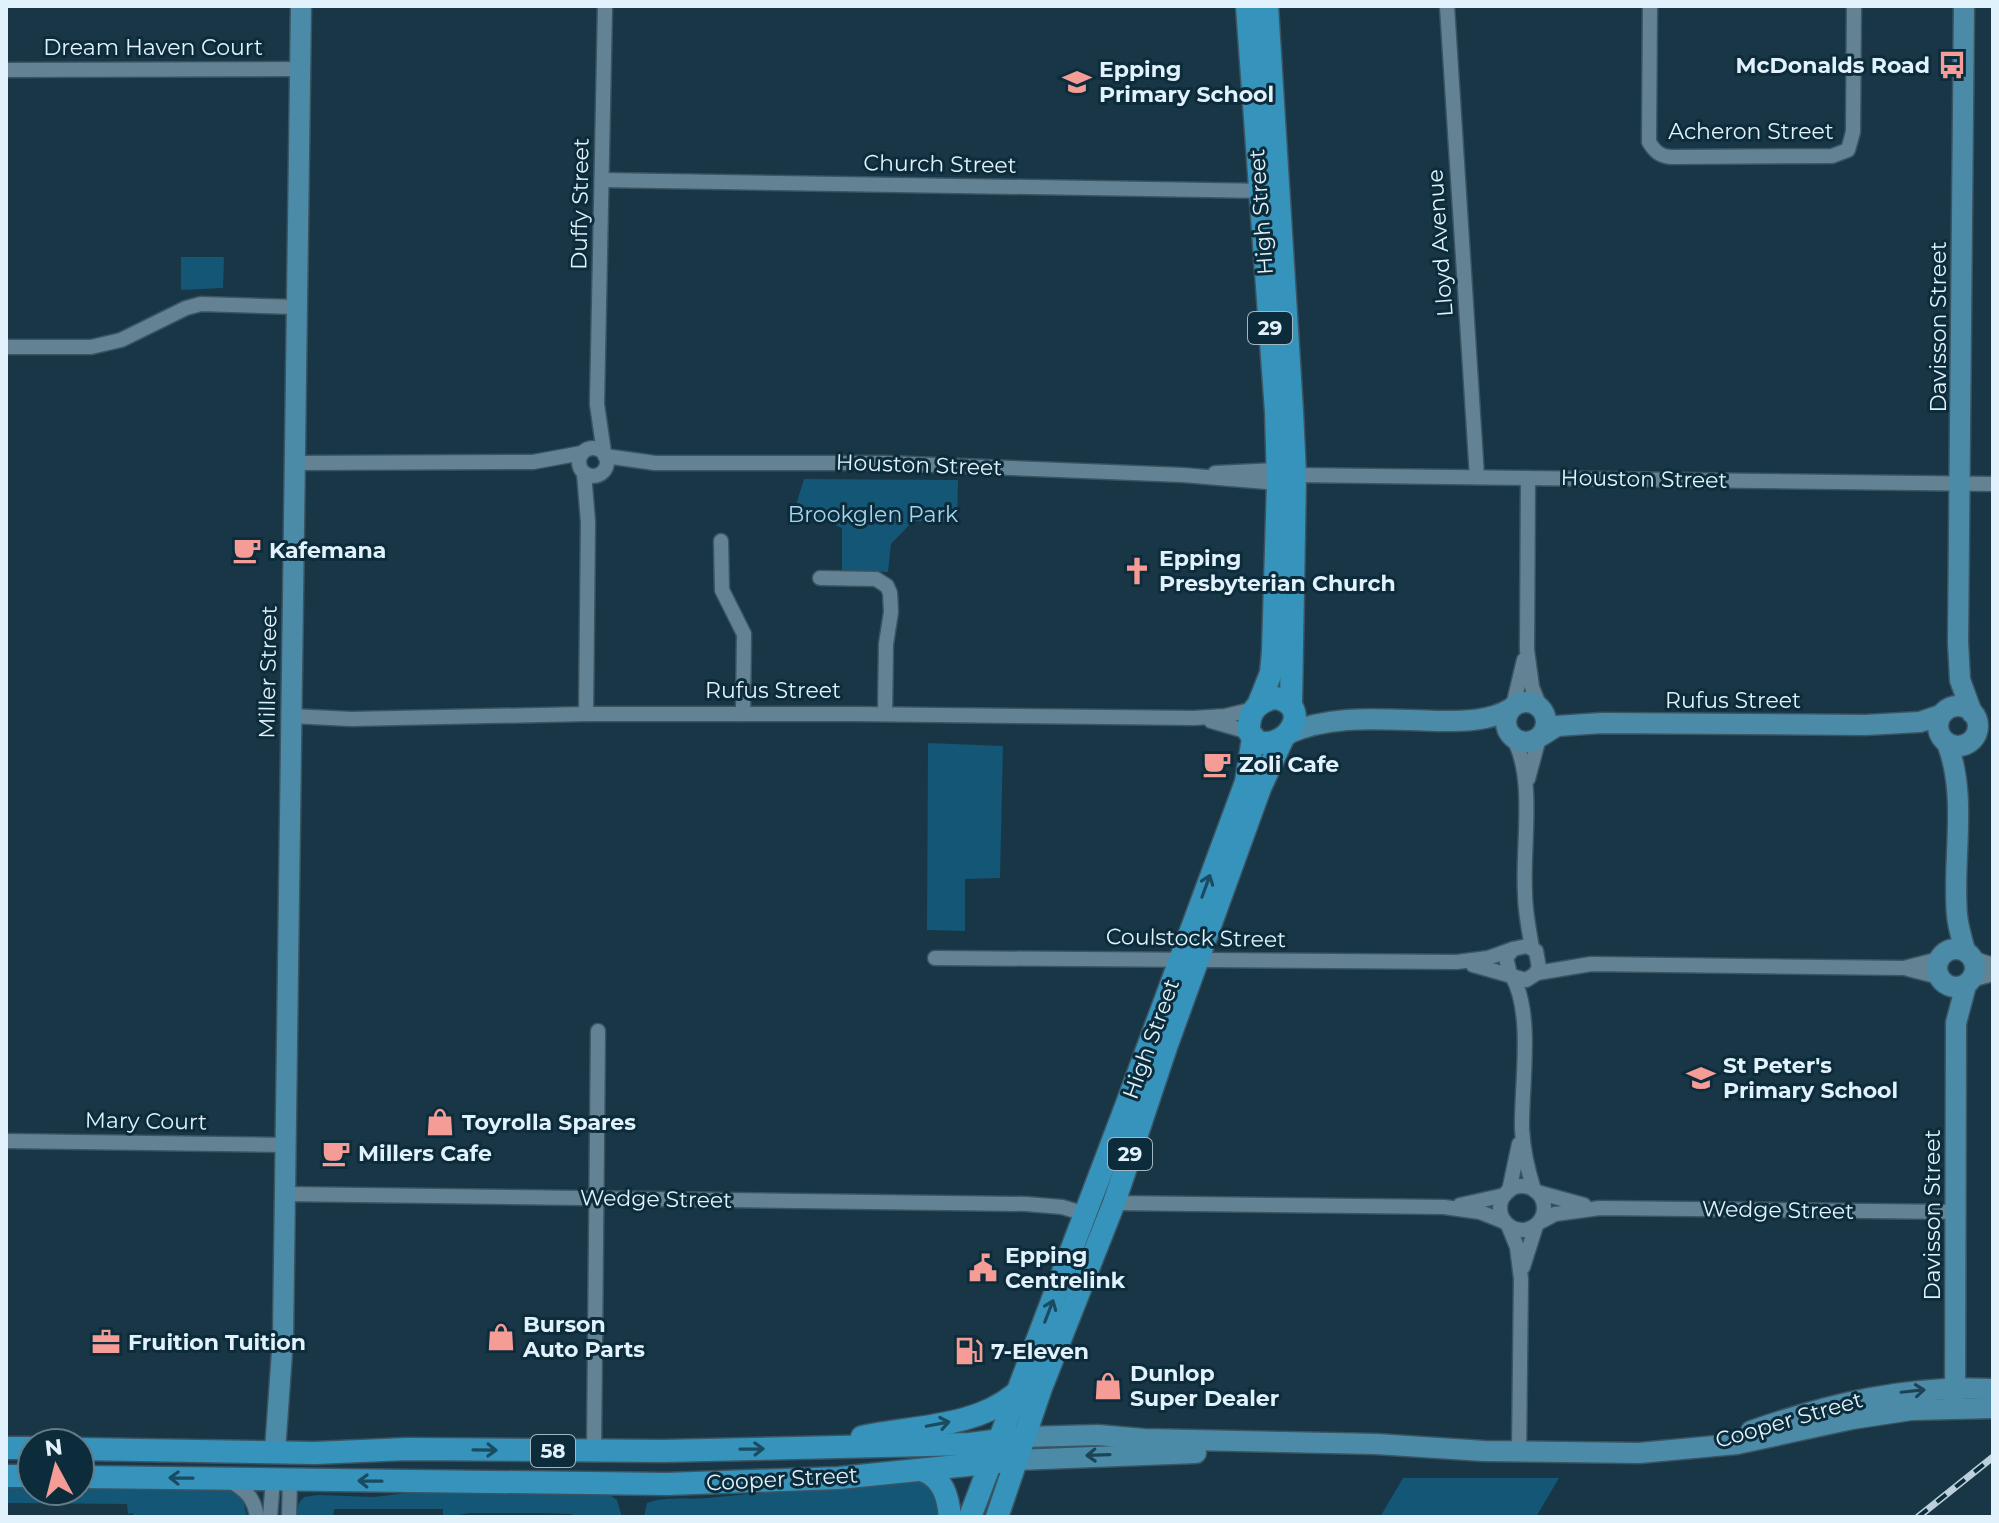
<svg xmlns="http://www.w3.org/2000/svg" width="1999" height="1523" font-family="Montserrat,sans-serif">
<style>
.green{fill:#145675}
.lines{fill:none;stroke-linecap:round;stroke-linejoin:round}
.street-casing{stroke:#3a5462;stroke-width:17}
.secondary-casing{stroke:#3a5462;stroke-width:23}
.primary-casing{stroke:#3a5462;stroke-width:25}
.street{stroke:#638395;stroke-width:14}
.secondary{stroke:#4c8ba8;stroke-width:20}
.primary{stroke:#3693bb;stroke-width:22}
.rail-casing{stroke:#bcd0db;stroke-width:7}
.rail{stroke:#0d2c3b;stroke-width:4;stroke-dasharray:12;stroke-linecap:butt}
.oneway{stroke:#194b61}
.oneway2{stroke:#1d4456}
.labels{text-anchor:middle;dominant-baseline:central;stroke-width:6;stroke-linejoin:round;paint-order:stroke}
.shield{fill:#0d2c3b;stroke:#a1b7c2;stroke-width:2}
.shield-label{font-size:20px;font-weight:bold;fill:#e1f2fc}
.street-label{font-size:22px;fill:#e1f2fc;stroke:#0d2c3b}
.poi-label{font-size:22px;font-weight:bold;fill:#e1f2fc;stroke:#0d2c3b;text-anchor:start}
.park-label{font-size:22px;fill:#a5d5f0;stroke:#0d2c3b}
</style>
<rect width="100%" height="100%" fill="#183646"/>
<g class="green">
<path d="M 181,257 L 224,257 L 223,288 L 181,290 Z"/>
<path d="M 804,479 L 958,480 L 957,522 L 913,521 L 891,544 L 888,572 L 842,571 L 842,528 L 795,508 Z"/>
<path d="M 928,743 L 1003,746 L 1000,878 L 965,879 L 965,931 L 927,930 Z"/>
<path d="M 1403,1478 L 1559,1478 L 1536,1517 L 1380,1517 Z"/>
<path d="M 922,1480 L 936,1484 L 946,1517 L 644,1517 L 647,1503 C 667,1496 687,1500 708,1498 C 779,1491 851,1486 922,1480 Z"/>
<path d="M 6,1486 L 32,1486 L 32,1491 L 80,1491 L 80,1487 L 231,1489 L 242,1496 L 247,1517 L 133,1517 L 133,1513 L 128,1514 L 127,1504 L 6,1503 Z"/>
<path d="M 423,1491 L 607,1493 L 617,1500 L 622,1517 L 578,1517 L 571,1514 L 543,1513 L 471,1513 L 443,1517 L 443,1509 L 334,1509 L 333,1517 L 295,1517 L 299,1503 L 304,1497 L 318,1495 L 374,1497 Z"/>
</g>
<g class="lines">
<defs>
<g id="street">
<path d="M 1447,6 L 1477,477"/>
<path d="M 1650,6 L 1649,142 C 1655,152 1660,156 1671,157 L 1832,156 L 1848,150 L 1853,132 L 1854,6"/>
<path d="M 6,70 L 300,69"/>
<path d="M 602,180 L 1266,191"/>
<path d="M 6,347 L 91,347 L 121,340 L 186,308 L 201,304 L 296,307"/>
<circle cx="593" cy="462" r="14"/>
<path d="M 604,453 L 597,404 L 605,6"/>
<path d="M 605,456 L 655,463 L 885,463 L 1183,475 L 1278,483"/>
<path d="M 295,463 L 533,462 L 582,453"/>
<path d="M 584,473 L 588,522 L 586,714"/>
<path d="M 1215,473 L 1278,470"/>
<path d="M 1295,475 L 1993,484"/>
<path d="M 1528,478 L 1527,650 L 1532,687 L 1540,707"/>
<path d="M 721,541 L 722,590 L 744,634 L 743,714"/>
<path d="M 820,578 L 876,579 L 887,586 L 890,593 L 891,612 L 886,644 L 885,714"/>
<path d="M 1513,706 L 1524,660"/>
<path d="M 291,716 L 351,719 L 586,714 L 856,714 L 1194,718 L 1225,716 L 1254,709"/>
<path d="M 1211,721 L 1249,732"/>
<path d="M 1513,738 C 1536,778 1522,847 1525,893 C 1525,911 1529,930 1532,948"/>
<path d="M 1528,779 L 1539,738"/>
<path d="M 935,958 L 1457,962 L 1488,958 L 1513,949"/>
<path d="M 1972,958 L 1993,965"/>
<path d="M 1473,965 L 1526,980 L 1534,975 L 1539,968 L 1536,951 L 1527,946 L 1513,949 L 1506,958 L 1510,974"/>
<path d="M 1908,969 L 1939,977"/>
<path d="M 1537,973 L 1591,964 L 1904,968 L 1939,959"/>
<path d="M 1512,976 C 1534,1014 1521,1086 1522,1129 C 1523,1150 1528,1171 1534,1190"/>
<path d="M 1971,980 L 1993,974"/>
<path d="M 6,1141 L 286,1145"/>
<circle cx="1522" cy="1208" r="22"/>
<path d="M 1509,1191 L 1519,1144"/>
<path d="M 1537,1192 L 1584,1205"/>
<path d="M 285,1194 L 1026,1204 L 1062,1207 L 1086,1214"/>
<path d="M 1114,1203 L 1444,1207 L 1480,1212 L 1505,1222"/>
<path d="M 1460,1205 L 1505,1195"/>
<path d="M 1540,1222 L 1555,1214 L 1600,1208 L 1956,1212"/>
<path d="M 1508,1225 L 1517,1247 L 1521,1279 L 1519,1452"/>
<path d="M 1523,1267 L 1536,1226"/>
<path d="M 594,1451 L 598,1031"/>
<path d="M 230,1481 C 247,1491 254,1498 257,1517"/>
<path d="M 270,1517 L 273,1479"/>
<path d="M 289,1517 L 290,1480"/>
</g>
<g id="secondary">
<path d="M 1964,6 L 1958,642 L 1960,680 L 1972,713"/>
<circle cx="1526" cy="722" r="20"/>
<circle cx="1958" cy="726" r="20"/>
<path d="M 1287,734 C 1334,713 1386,720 1436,721 C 1460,721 1488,722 1510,709"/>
<path d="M 1541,736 L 1557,726 L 1602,723 L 1865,725 L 1920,722 L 1941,715"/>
<path d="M 1947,743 C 1968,797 1952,859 1957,915 C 1958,927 1962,939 1965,951"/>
<circle cx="1956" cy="968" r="19"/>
<path d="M 1955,1407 L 1956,1023 L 1966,985"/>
<path d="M 1751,1431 C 1831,1403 1908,1385 1993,1389"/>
<path d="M 1024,1437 L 1098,1435 L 1144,1439 L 1376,1444 L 1484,1451 L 1639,1453 L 1737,1444 L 1852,1419 L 1911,1410 L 1993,1408"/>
<path d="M 275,1451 L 283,1338 L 301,6"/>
<path d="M 1017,1460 L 1196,1453"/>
</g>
<g id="primary">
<path d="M 1247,6 L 1276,412 L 1278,483 L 1273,651 L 1271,673 L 1259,703"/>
<path d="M 1267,6 L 1292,411 L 1295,475 L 1291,703"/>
<path d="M 1276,698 C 1313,706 1289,750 1258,742 L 1249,732 C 1248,712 1257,701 1276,698 Z"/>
<path d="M 862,1437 C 913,1426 974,1428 1015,1394"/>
<path d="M 6,1448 L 32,1448"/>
<path d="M 80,1449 L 315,1453 L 407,1449 L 663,1451 L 970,1444 L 1024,1437"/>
<path d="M 922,1470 C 943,1478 948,1496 950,1517"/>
<path d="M 6,1476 L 32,1476"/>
<path d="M 80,1477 L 667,1484 L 839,1478 L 1017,1460"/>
<path d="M 970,1517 L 1128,1101 L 1246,782 L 1253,738"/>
<path d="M 997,1517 L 1041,1388 L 1114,1203 L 1166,1047 L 1260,788 L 1282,740"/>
</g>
</defs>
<use href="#street" class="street-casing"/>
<use href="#secondary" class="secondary-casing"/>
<use href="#primary" class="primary-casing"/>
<use href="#street" class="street"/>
<use href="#secondary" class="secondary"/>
<use href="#primary" class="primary"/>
<defs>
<path id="rail" d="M 1918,1517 L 1993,1457"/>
</defs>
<use href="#rail" class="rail-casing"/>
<use href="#rail" class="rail"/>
</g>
<defs><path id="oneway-shaft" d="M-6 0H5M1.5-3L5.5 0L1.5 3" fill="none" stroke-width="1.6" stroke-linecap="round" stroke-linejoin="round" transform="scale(2)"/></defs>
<g class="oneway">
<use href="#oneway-shaft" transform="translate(1206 886) rotate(-70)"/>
<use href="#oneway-shaft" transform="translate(1049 1311) rotate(-69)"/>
<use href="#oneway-shaft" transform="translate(938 1424) rotate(-11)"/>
<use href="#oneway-shaft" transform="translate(752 1449) rotate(-1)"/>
<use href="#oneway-shaft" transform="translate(485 1450) rotate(1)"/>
<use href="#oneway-shaft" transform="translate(181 1478) rotate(-179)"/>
<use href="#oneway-shaft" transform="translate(370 1481) rotate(-179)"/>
</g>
<g class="oneway2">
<use href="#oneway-shaft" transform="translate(1913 1391) rotate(-6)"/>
<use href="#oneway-shaft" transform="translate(1098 1455) rotate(178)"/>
</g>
<defs>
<symbol id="bus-bare" viewBox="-9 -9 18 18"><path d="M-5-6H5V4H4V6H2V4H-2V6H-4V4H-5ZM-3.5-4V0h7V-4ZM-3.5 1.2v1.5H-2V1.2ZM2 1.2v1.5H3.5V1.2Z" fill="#f59c96" stroke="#0d2c3b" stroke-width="2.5" paint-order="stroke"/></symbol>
<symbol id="school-bare" viewBox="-9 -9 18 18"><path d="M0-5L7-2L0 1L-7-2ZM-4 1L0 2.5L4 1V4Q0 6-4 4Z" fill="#f59c96" stroke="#0d2c3b" stroke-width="2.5" paint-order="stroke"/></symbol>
<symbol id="cafe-bare" viewBox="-9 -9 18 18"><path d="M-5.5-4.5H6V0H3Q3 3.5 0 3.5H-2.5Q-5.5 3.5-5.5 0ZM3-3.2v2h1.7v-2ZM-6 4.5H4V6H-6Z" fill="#f59c96" stroke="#0d2c3b" stroke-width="2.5" paint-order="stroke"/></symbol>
<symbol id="church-bare" viewBox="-9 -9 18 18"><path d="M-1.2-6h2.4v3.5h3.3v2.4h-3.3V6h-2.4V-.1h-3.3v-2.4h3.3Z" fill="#f59c96" stroke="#0d2c3b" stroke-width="2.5" paint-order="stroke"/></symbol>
<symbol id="shop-bare" viewBox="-9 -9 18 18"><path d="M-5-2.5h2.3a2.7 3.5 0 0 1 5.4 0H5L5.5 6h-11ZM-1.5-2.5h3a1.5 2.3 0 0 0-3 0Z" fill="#f59c96" stroke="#0d2c3b" stroke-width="2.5" paint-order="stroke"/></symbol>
<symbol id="civic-bare" viewBox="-9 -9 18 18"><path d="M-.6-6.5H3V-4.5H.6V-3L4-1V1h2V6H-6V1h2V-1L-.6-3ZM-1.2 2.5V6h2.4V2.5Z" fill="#f59c96" stroke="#0d2c3b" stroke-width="2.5" paint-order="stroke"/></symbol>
<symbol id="office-bare" viewBox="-9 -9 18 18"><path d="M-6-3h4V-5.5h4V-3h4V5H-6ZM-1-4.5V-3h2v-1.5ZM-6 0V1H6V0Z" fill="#f59c96" stroke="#0d2c3b" stroke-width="2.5" paint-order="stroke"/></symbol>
<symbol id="fuel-bare" viewBox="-9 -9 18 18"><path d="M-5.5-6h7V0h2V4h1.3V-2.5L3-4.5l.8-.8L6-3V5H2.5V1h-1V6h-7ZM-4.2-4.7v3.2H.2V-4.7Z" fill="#f59c96" stroke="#0d2c3b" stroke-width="2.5" paint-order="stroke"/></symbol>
</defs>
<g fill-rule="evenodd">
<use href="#bus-bare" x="1932" y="45" width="40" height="40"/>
<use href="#school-bare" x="1057" y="62" width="40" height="40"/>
<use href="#cafe-bare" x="227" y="530" width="40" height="40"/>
<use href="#church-bare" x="1117" y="551" width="40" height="40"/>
<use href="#cafe-bare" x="1197" y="744" width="40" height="40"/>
<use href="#school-bare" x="1681" y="1058" width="40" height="40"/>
<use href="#shop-bare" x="420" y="1102" width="40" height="40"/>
<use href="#cafe-bare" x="316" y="1133" width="40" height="40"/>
<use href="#civic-bare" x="963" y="1248" width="40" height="40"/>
<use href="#shop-bare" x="481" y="1317" width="40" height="40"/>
<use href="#office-bare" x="86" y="1322" width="40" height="40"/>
<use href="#fuel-bare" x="949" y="1331" width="40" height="40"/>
<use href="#shop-bare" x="1088" y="1366" width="40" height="40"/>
</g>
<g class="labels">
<g class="shield">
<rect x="1248" y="312" width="44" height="32" rx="6"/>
<rect x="1108" y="1138" width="44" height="32" rx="6"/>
<rect x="531" y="1435" width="44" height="32" rx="6"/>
</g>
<g class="shield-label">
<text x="1270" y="328">29</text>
<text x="1130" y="1154">29</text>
<text x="553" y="1451">58</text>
</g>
<g class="street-label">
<text x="153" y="47">Dream Haven Court</text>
<text x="1751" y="131">Acheron Street</text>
<text transform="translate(940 164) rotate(1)">Church Street</text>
<text transform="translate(580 204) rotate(-89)">Duffy Street</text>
<text transform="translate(1261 212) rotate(-94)">High Street</text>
<text transform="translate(1440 243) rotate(-94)">Lloyd Avenue</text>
<text transform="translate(1938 327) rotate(-90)">Davisson Street</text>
<text transform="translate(919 465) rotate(2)">Houston Street</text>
<text transform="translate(1644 479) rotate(1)">Houston Street</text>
<text transform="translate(268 672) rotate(-89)">Miller Street</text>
<text x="773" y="690">Rufus Street</text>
<text x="1733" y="700">Rufus Street</text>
<text transform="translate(1196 938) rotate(1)">Coulstock Street</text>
<text transform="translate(1151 1039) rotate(-70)">High Street</text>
<text transform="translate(146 1121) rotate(1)">Mary Court</text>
<text transform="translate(656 1199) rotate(1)">Wedge Street</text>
<text transform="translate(1778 1210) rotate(1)">Wedge Street</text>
<text transform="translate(1932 1215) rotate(-90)">Davisson Street</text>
<text transform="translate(1789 1420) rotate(-16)">Cooper Street</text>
<text transform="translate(782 1479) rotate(-3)">Cooper Street</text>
</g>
<g class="poi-label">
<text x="1930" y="65" text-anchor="end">McDonalds Road</text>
<text x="1099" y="69">Epping<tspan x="1099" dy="25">Primary School</tspan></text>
<text x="269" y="550">Kafemana</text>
<text x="1159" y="558">Epping<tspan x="1159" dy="25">Presbyterian Church</tspan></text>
<text x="1239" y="764">Zoli Cafe</text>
<text x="1723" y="1065">St Peter's<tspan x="1723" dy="25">Primary School</tspan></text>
<text x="462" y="1122">Toyrolla Spares</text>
<text x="358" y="1153">Millers Cafe</text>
<text x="1005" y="1255">Epping<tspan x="1005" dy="25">Centrelink</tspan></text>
<text x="523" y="1324">Burson<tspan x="523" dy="25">Auto Parts</tspan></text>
<text x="128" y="1342">Fruition Tuition</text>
<text x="991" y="1351">7-Eleven</text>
<text x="1130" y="1373">Dunlop<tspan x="1130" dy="25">Super Dealer</tspan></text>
</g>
<g class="park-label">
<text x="873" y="514">Brookglen Park</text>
</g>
</g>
<rect width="1999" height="1523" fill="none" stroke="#e1f2fc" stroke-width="16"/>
<g transform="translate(56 1467) rotate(353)"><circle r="38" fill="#0d2c3b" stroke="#627b88" stroke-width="2"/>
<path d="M0-6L14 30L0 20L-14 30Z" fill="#f59c96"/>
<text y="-12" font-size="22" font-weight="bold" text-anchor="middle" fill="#e1f2fc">N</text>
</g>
</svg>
